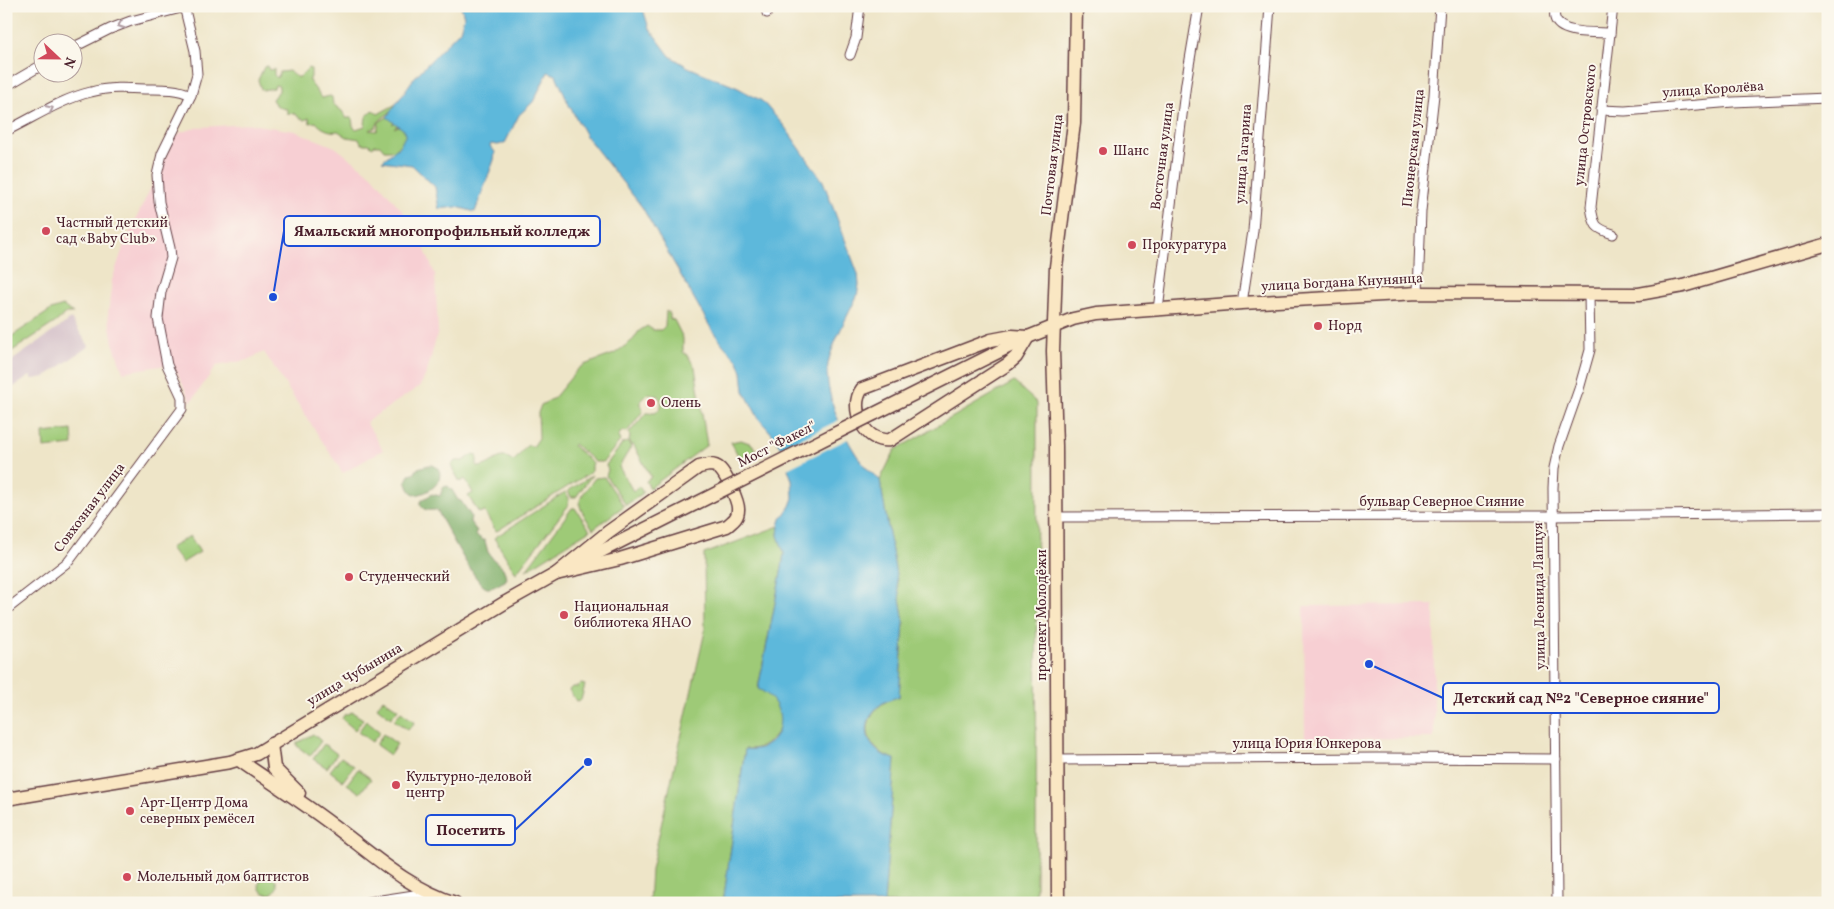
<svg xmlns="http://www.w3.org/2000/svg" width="1834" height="909" font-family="Vollkorn,serif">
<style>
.built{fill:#f7cfd3}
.industrial{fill:#d2bdc7}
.green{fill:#9eca77;stroke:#747451}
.forest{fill:#7eae68;stroke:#64664a}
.water{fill:#5db8db;stroke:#546c83}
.pier{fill:#eee5c8}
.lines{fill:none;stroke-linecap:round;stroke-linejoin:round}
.street-casing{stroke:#633d43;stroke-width:11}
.secondary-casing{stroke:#633d43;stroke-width:15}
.street{stroke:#fff;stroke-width:9}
.secondary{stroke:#fae7c3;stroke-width:12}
.secondary-bridge-casing{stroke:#633d43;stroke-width:15;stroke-linecap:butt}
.secondary-bridge{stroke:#fae7c3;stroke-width:12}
.oneway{stroke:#ae9aa0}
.poi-dot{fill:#d1495b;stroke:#fbf7ec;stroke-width:2}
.labels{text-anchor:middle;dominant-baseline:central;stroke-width:4;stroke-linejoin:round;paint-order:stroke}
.street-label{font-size:14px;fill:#4a1f2b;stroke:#fbf7ec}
.poi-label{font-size:14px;fill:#4a1f2b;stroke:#fbf7ec;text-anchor:start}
.leader{fill:none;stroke:#1d4ed8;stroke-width:2}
.callout-dot{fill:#1d4ed8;stroke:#fbf7ec;stroke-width:2}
.callout{fill:#fbf7ec;stroke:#1d4ed8;stroke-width:2}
.callout-label{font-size:15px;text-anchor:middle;font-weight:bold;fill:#4a1f2b}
</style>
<rect width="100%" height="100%" fill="#fbf7ec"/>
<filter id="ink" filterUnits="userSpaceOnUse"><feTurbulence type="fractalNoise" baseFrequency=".02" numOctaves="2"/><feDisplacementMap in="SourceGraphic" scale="10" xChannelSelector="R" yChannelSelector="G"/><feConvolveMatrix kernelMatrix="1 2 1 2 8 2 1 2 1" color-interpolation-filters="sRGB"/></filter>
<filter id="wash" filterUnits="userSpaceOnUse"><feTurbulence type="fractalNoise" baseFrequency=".0096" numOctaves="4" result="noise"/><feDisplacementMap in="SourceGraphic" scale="20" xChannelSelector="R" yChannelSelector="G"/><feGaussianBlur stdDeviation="1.12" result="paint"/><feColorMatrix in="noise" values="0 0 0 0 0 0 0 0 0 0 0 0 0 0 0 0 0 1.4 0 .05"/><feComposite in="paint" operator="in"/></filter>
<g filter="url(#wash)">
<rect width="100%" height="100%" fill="#eee5c8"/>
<g class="built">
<path d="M 250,124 L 295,131 L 335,147 L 372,175 L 415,226 L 435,274 L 438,331 L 427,372 L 420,386 L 366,422 L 383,450 L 343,473 L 264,352 L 247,360 L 216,366 L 191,402 L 173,364 L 123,372 L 113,343 L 108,314 L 112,280 L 125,242 L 174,139 L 181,132 L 200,127 Z"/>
<path d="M 1434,605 L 1434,738 L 1305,739 L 1304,606 Z"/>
</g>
<path class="industrial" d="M 71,319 L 89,346 L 45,377 L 33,379 L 30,376 L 6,392 L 6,365 Z"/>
<g class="green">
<path d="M 267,66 L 269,70 L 274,69 L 274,75 L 277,78 L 280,72 L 289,71 L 296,77 L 300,77 L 308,68 L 311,69 L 311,77 L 309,81 L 322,98 L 330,96 L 332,97 L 333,104 L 342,111 L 346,118 L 352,118 L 353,126 L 356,129 L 365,126 C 366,113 366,118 373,110 L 378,114 L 398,103 C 393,114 379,116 375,128 L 369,130 L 377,131 L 379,122 L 387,117 L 400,115 L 392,124 L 402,120 L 394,128 L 403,124 L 408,132 L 402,145 L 399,145 L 394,152 L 392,150 L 384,150 L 380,145 L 375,145 L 372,147 L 369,144 L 362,144 L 359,139 L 347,137 L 338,131 C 331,133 320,128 316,122 L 310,123 L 309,118 L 305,120 L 298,117 L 296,114 L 287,113 L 287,109 C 281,109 274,105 272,99 L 279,91 L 279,86 L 275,85 L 274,88 L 263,90 L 261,89 L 258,80 L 264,67 Z"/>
<path d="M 63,306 L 73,313 L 66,313 L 56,322 L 6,355 L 6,340 L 51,310 Z"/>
<path d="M 666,311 L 670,314 L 670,319 L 674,320 L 683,338 L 683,352 L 688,356 L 695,367 L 707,445 L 650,488 L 646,481 L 651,477 L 633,444 L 631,446 L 629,441 L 630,437 L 629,433 L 646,413 L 655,413 C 662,409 663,402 658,396 L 648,393 L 641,400 L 641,407 L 643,411 L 627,432 L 623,431 L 620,433 L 618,437 L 620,441 L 603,462 L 595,462 L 574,444 L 573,446 L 593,463 L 591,467 L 591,472 L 497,531 L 495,530 L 484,511 L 479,513 L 468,496 L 473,493 L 465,479 L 460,482 L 451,466 L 455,461 L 463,461 L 474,454 L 477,455 L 477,467 C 493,467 499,449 513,461 C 520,457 521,450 528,445 L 533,447 L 539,438 L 538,413 L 541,405 L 554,398 L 578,369 L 584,365 L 614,354 L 633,340 L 639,331 L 647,326 L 653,330 L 661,330 L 665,326 Z"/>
<path d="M 1014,382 L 1037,403 L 1036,903 L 884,903 L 895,759 C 856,748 861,705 899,697 L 904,622 L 880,480 L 895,450 Z"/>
<path d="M 72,430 L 73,445 L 44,448 L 43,433 Z"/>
<path d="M 741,440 L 752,444 L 757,451 L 740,459 L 731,442 Z"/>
<path d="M 628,442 L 631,447 L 619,467 L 633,491 L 639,486 L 643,493 L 626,505 L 606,476 L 608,470 L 606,465 L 623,443 Z"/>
<path d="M 592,475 L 576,497 L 571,497 L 568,491 Z"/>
<path d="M 604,477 L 624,506 L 593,529 C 575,501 575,504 595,478 Z"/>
<path d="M 565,492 L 569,498 L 568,506 L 516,573 L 494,538 Z"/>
<path d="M 572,508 L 575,508 L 590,530 L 526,570 Z"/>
<path d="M 779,526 L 778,535 L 784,553 L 782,568 L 758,688 C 762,691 768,693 771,697 C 793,719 775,751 745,749 L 723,903 L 649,903 L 651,870 L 705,631 L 704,554 Z"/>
<path d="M 190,536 L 200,552 L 182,563 L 170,548 Z"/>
<path d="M 581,684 L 585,685 L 581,700 L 576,701 L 569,690 L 572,687 L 578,687 Z"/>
<path d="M 383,699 L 398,709 L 391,718 L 377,707 Z"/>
<path d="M 352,712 L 363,719 L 355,730 L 342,719 L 344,715 Z"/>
<path d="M 401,712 L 415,722 L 408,730 L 394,720 Z"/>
<path d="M 366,721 L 380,732 L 372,742 L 358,732 Z"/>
<path d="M 313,734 L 321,741 L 310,756 L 297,746 L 297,743 Z"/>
<path d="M 383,734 L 397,744 L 390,755 L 376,745 Z"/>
<path d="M 324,744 L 337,754 L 327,768 L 313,759 Z"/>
<path d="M 341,757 L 354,766 L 343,781 L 330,771 Z"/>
<path d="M 358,769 L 371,779 L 360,793 L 347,784 Z"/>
<circle cx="268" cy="885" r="9"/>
</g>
<g class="forest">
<path d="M 429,465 L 432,465 L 439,469 C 444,483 428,494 414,495 L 409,489 L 406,481 L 409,475 L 414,474 L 418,468 Z"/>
<path d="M 448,486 L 452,490 L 458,500 L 461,501 L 471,516 L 470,522 L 477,531 L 475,535 L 485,541 L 488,552 L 493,559 L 503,568 L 507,578 L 505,581 C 500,583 493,589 487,588 C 476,586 444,523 437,510 C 429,510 424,512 420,504 L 422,500 L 432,494 L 440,496 L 443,487 Z"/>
</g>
<path class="water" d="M 461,6 L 642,6 L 649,28 L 670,56 L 688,67 L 738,88 L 762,101 L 784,126 L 823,181 L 858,274 L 859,285 L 857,296 C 849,313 831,346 828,364 C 823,393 845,441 863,464 C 868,470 874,475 880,480 L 904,622 L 899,697 C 860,704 855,750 895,759 L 884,903 L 723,903 L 745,749 C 785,754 792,704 758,689 L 782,568 L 784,553 L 778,535 L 779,526 L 781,519 L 790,506 L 793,498 L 792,480 L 780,447 L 773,435 L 759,419 L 744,391 L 742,372 L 738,361 L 724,346 L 712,330 L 642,207 L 586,136 L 569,105 L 556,75 L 548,72 L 533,102 L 519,115 L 505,143 L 498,145 L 491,144 L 490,146 L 495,152 L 494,160 L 475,212 L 457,207 L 439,209 L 435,187 L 412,165 L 382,161 L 400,146 L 406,134 L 404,130 L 387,117 L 414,78 L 460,30 L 464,17 Z"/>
<path class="pier" d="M 841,419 L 850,438 L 785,470 L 778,450 Z"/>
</g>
<g filter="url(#ink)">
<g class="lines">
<defs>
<g id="street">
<path d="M 766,6 L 767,13"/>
<path d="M 1555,6 C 1555,10 1554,15 1555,18 C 1559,35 1596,32 1610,33"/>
<path d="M 1613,6 L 1591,207 C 1594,226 1595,228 1613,234"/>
<path d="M 72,48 L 110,29 L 131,21 L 185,7"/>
<path d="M 850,55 L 856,38 L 860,6"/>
<path d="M 6,86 L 42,65"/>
<path d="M 1601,110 L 1625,111 L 1733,102 L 1828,98"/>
<path d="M 6,131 C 33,118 61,99 91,92 C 108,87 127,88 145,89 C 161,89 176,88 191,95"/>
<path d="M 1418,293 L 1421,211 L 1434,95 L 1440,6"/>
<path d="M 1242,303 L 1253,231 L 1270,6"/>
<path d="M 1158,310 L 1186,83 L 1199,6"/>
<path d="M 1056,517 L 1553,516 L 1828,513"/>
<path d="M 6,610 L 69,561 L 182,409 L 182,397 L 167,365 L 158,318 L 161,292 L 171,258 L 170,248 L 159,202 L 157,175 L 162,154 L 191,95 L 197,74 L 195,51 L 184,6"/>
<path d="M 1058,760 L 1377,758 L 1556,759"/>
<path d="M 362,903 L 414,895 L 434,898"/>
<path d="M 1557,903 L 1553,488 L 1554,468 L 1559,446 L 1579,389 L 1590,350 L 1589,295"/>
</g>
<g id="secondary">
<path d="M 1012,336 L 1028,337 L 1016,357 L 1008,364 L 890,440 C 865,444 848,408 862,389 L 991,340 Z"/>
<path d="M 874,414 L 1028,337 L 1073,319 L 1096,314 L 1242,303 L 1418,293 L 1639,294 L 1683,286 L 1828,244"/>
<path d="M 709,465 C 714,465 717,466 720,469 C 726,475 739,502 738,510 C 738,518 733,521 727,526 L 620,559 L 556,574 L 608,532 L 674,485 L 699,467 Z"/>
<path d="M 271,744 L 274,768 L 299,793"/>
<path d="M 239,760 C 269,781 301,801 330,823 C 370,852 407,888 455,903"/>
<path d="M 6,799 L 230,762 L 256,754 L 506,602 L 556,574 L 695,504"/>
<path d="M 1058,903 L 1056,446 L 1053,351 L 1056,267 L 1074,123 L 1076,6"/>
</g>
</defs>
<use href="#street" class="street-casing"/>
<use href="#secondary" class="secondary-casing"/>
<use href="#street" class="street"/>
<use href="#secondary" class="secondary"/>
<defs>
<path id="secondary-bridge" d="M 695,504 L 874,414"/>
</defs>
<use href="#secondary-bridge" class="secondary-bridge-casing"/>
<use href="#secondary-bridge" class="secondary-bridge"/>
</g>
<defs><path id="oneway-chevron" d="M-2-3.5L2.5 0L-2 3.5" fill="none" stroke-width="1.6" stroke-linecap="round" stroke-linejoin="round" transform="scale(1.25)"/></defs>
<g class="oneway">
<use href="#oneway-chevron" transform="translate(121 25) rotate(160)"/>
<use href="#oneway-chevron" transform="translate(50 109) rotate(-26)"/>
</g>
</g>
<g class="poi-dot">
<circle cx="1103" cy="151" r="5"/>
<circle cx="46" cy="231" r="5"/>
<circle cx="1132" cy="245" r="5"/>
<circle cx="1318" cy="326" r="5"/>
<circle cx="651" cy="403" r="5"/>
<circle cx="349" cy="577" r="5"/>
<circle cx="564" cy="615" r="5"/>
<circle cx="396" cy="785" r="5"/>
<circle cx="130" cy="811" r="5"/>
<circle cx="127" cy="877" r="5"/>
</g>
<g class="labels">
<g class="street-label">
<text transform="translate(1713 90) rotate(-4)">улица Королёва</text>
<text transform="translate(1586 125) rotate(-84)">улица Островского</text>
<text transform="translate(1414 148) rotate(-84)">Пионерская улица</text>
<text transform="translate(1244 154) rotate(-86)">улица Гагарина</text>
<text transform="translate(1163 156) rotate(-83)">Восточная улица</text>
<text transform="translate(1053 165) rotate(-83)">Почтовая улица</text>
<text transform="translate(1342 283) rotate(-3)">улица Богдана Кнунянца</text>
<text transform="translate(777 445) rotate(-27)">Мост "Факел"</text>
<text x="1442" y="502">бульвар Северное Сияние</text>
<text transform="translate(90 508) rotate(-53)">Совхозная улица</text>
<text transform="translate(1540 596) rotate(-91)">улица Леонида Лапцуя</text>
<text transform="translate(1042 615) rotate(-90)">проспект Молодёжи</text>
<text transform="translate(355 675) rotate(-31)">улица Чубынина</text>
<text x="1307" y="744">улица Юрия Юнкерова</text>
</g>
<g class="poi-label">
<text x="1113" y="151">Шанс</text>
<text x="56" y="223">Частный детский<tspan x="56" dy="16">сад «Baby Club»</tspan></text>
<text x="1142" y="245">Прокуратура</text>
<text x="1328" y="326">Норд</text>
<text x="661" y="403">Олень</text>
<text x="359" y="577">Студенческий</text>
<text x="574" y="607">Национальная<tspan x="574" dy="16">библиотека ЯНАО</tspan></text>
<text x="406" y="777">Культурно-деловой<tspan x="406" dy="16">центр</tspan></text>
<text x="140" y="803">Арт-Центр Дома<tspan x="140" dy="16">северных ремёсел</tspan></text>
<text x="137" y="877">Молельный дом баптистов</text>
</g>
</g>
<path class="leader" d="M273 297L284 231M1369 664L1443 698M588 762L515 830"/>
<g class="callout-dot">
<circle cx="273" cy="297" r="5"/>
<circle cx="1369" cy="664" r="5"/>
<circle cx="588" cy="762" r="5"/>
</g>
<g class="callout">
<rect x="284" y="216" width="316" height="30" rx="5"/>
<rect x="1443" y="683" width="276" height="30" rx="5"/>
<rect x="426" y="815" width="89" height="30" rx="5"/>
</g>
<g class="callout-label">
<text x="442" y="236">Ямальский многопрофильный колледж</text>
<text x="1581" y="703">Детский сад №2 "Северное сияние"</text>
<text x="471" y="835">Посетить</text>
</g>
<rect width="1834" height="909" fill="none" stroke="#fbf7ec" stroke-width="25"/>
<g transform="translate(58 58) rotate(112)"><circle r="24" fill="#fbf7ec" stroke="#b4a19f"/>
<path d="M0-4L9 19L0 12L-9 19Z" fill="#d1495b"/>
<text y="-8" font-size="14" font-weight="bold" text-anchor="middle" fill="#4a1f2b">N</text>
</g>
</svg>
